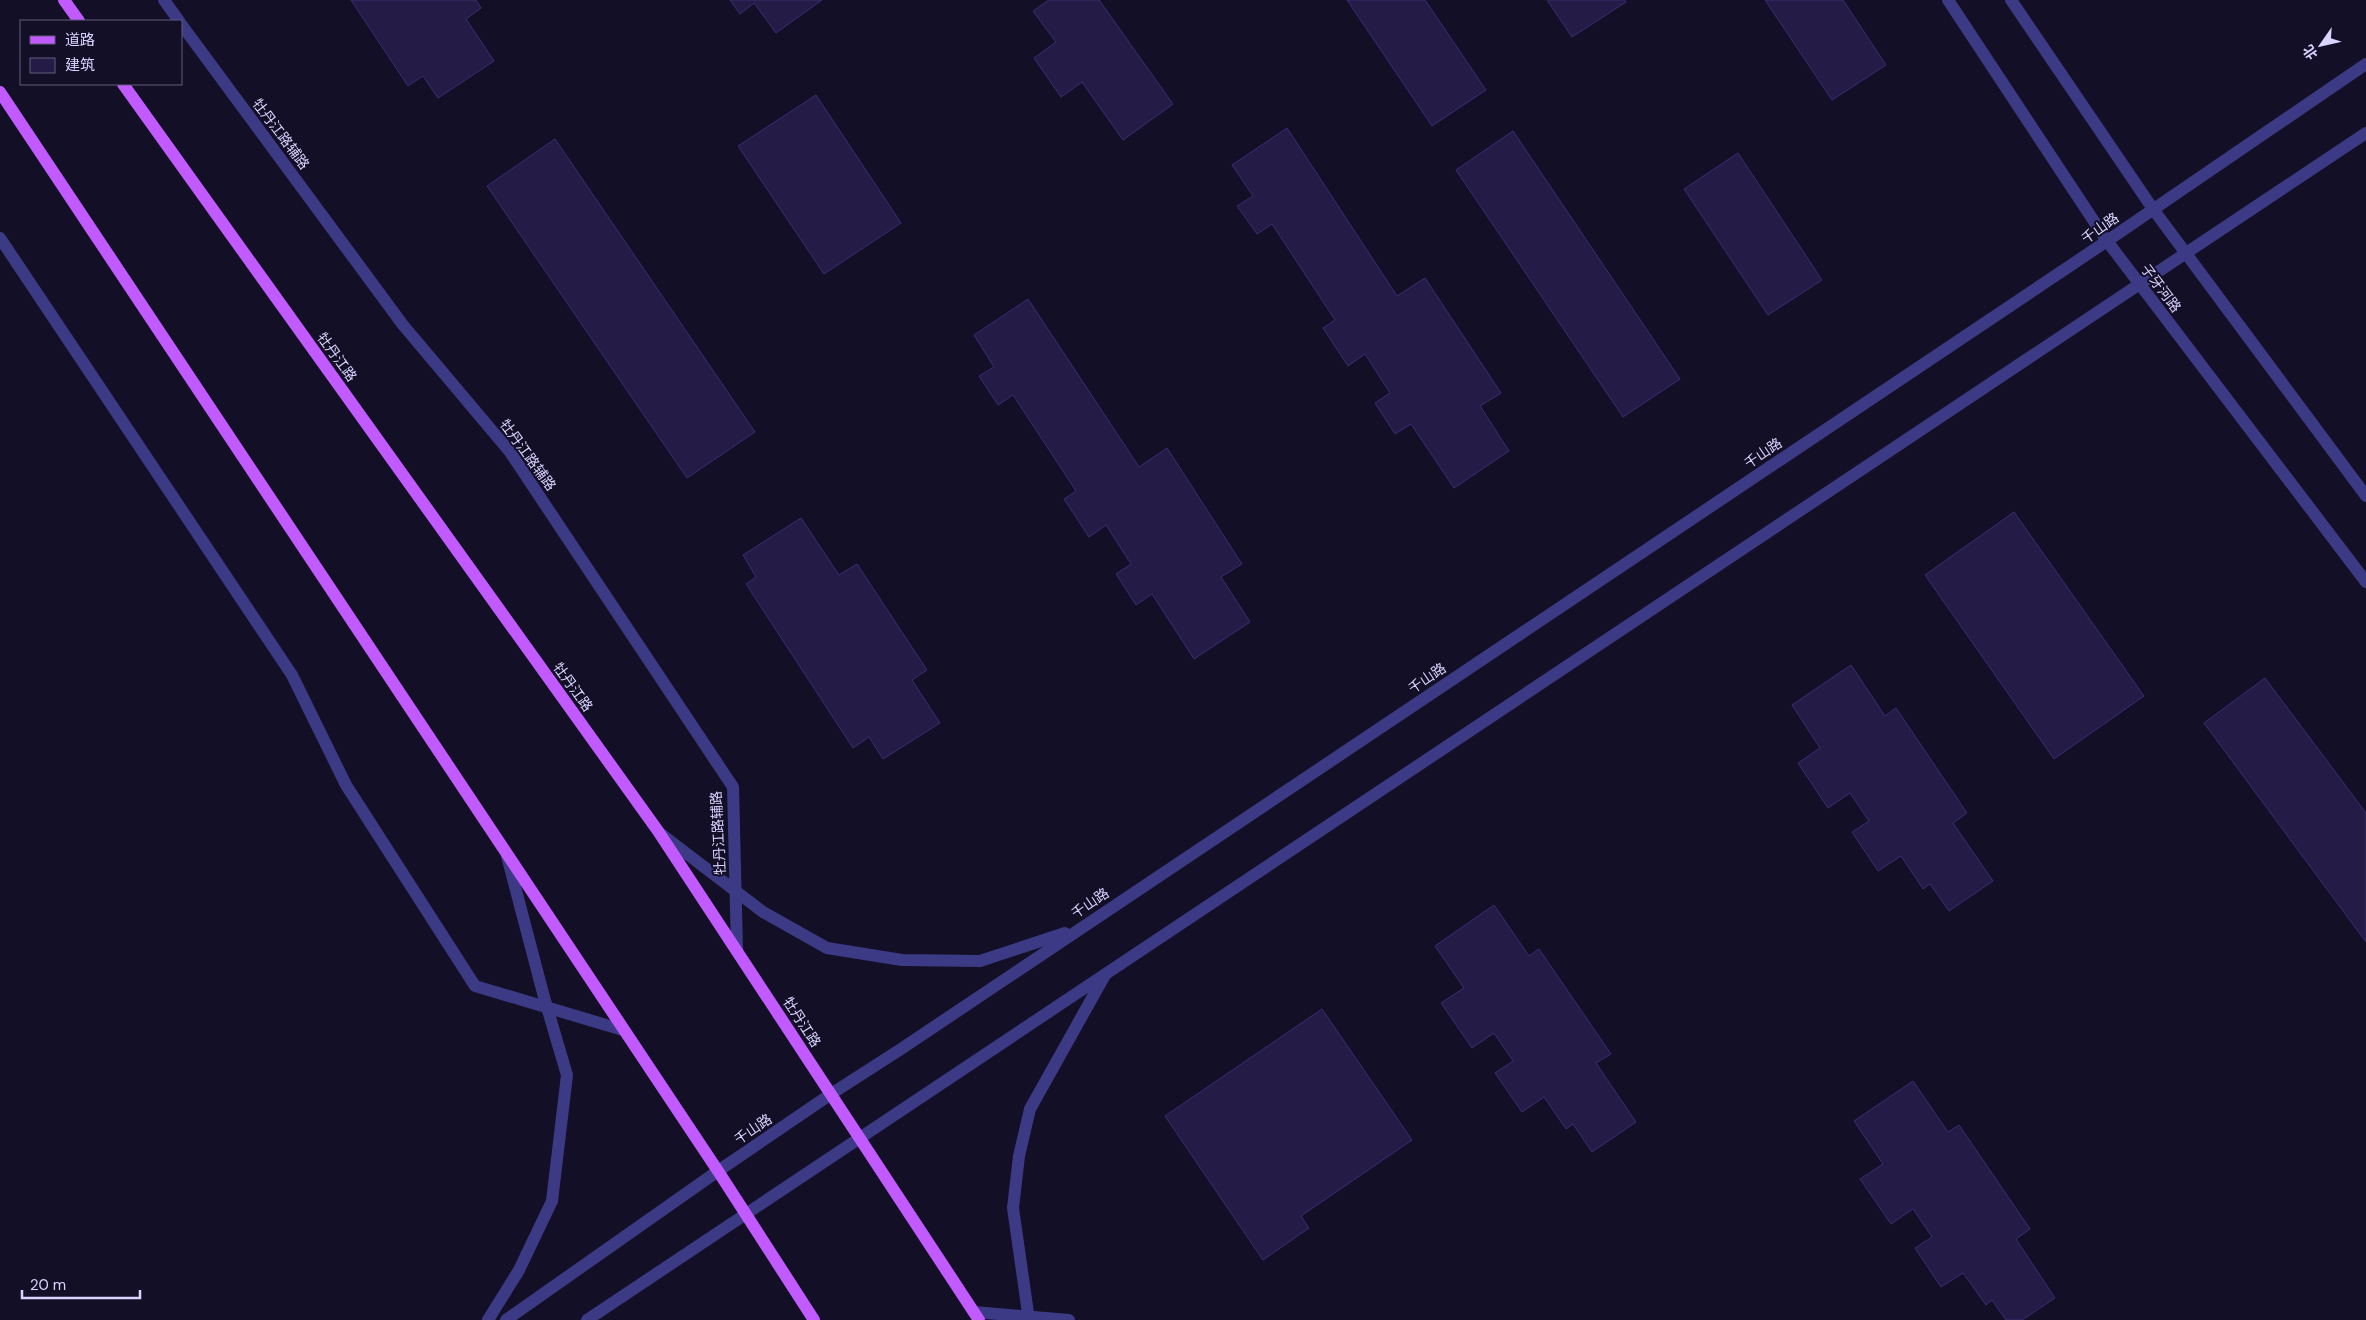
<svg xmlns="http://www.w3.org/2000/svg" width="2366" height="1320" font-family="'DM Sans','Noto Sans SC',sans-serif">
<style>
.building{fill:#241b47;stroke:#3b2d73}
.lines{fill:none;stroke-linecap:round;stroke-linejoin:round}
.minor{stroke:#3d3a85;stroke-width:12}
.major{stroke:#c25bff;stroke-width:12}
.labels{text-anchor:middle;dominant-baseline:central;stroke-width:4;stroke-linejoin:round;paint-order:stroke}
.street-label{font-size:14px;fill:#d9d4ff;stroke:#130f26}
</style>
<rect width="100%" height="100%" fill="#130f26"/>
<g class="building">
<path d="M 351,0 L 476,0 L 481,8 L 466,19 L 494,61 L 438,98 L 423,76 L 408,86 Z"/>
<path d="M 730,0 L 822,0 L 776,33 L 754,3 L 740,14 Z"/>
<path d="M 1049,0 L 1099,0 L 1173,104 L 1123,140 L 1082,82 L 1061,97 L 1034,58 L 1056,42 L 1033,11 Z"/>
<path d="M 1347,0 L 1425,0 L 1486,90 L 1432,126 Z"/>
<path d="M 1547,0 L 1625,0 L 1626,2 L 1572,37 Z"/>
<path d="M 1765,0 L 1843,0 L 1886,65 L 1832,100 Z"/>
<path d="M 816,95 L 901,223 L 824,274 L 738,146 Z"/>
<path d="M 1287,128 L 1397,296 L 1425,278 L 1501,393 L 1480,406 L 1509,451 L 1454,488 L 1411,424 L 1395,434 L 1375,403 L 1390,393 L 1365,354 L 1348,366 L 1323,328 L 1335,320 L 1272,224 L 1257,234 L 1237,206 L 1253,196 L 1232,165 Z"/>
<path d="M 1513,131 L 1680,379 L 1623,417 L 1456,170 Z"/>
<path d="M 555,139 L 755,432 L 687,478 L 487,186 Z"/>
<path d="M 1738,153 L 1822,280 L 1768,315 L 1684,189 Z"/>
<path d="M 1028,299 L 1139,467 L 1167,448 L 1242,564 L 1221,577 L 1250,622 L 1194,659 L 1152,594 L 1136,605 L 1116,574 L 1131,564 L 1106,525 L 1089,537 L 1064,499 L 1076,491 L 1013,395 L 998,405 L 979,376 L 994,367 L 974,335 Z"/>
<path d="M 2014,512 L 2144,696 L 2054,759 L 1925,575 Z"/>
<path d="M 801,518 L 839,575 L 857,564 L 927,670 L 912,680 L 940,723 L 883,759 L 869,737 L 853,748 L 746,584 L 756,577 L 743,555 Z"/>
<path d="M 1851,665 L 1885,716 L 1896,708 L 1967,813 L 1953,823 L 1993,881 L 1949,911 L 1930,884 L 1923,889 L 1901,856 L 1878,871 L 1852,832 L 1869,821 L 1850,793 L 1828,808 L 1798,763 L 1820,748 L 1792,705 Z"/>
<path d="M 2265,678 L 2366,813 L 2366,942 L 2204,723 Z"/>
<path d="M 1494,905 L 1529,956 L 1539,949 L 1611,1054 L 1596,1063 L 1636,1122 L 1592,1152 L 1573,1124 L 1566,1129 L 1544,1097 L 1522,1112 L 1495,1073 L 1513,1061 L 1494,1033 L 1472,1048 L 1441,1003 L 1464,988 L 1435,946 Z"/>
<path d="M 1322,1009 L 1412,1140 L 1301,1216 L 1309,1228 L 1263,1260 L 1165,1116 Z"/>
<path d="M 1913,1081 L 1948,1132 L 1959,1125 L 2030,1229 L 2016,1239 L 2055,1298 L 2022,1320 L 2006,1320 L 1992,1300 L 1986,1305 L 1963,1273 L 1941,1287 L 1915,1248 L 1932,1237 L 1913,1209 L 1891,1224 L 1860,1179 L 1883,1164 L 1854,1121 Z"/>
</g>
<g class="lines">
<g class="minor">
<path d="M 164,0 L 179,21"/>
<path d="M 1948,0 L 2107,241 L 2366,582"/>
<path d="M 2011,0 L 2153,209 L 2366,496"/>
<path d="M 181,24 L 403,325 L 510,452 L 733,787 L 737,950"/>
<path d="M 0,238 L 292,675 L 346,785 L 475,986 L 623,1030"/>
<path d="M 661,834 L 763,912 L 827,948 L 902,960 L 980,961 L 1065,933"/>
<path d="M 974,1312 L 1069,1320"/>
<path d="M 488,1320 L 519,1270 L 552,1201 L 567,1075 L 544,997 L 507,856"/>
<path d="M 506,1320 L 718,1171 L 831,1094 L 901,1049 L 2107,241 L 2366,64"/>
<path d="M 587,1320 L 2366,133"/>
<path d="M 1029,1320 L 1013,1208 L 1019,1156 L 1030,1109 L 1105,975"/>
</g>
<g class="major">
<path d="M 64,0 L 79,21"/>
<path d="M 123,84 L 658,831 L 979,1320"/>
<path d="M 0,92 L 718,1171 L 814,1320"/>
</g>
</g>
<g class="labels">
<g class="street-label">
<text transform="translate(281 134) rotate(53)">牡丹江路辅路</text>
<text transform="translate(2100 228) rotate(-35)">千山路</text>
<text transform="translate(2161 288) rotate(53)">子牙河路</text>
<text transform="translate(337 357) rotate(54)">牡丹江路</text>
<text transform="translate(1763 453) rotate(-34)">千山路</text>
<text transform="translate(528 455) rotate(54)">牡丹江路辅路</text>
<text transform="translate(1427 678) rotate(-34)">千山路</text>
<text transform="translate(573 687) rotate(54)">牡丹江路</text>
<text transform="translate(718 833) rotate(-93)">牡丹江路辅路</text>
<text transform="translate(1090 903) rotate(-34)">千山路</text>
<text transform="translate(802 1022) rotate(57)">牡丹江路</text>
<text transform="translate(753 1129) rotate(-34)">千山路</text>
</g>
</g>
<rect x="20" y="20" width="162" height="65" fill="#130f26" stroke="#625e7d"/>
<rect x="30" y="36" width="25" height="8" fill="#c25bff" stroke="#625e7d"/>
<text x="65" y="45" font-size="15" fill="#d9d4ff">道路</text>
<rect x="30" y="58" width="25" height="15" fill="#241b47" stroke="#625e7d"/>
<text x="65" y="70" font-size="15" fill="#d9d4ff">建筑</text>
<g transform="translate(2321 45) rotate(236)" stroke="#130f26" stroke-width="4" paint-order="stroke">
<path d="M0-4L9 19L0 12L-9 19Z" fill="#d9d4ff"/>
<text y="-8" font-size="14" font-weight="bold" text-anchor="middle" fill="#d9d4ff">北</text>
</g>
<path d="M22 1290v8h118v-8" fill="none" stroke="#d9d4ff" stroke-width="2.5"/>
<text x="30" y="1290" font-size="15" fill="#d9d4ff" stroke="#130f26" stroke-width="4" paint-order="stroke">20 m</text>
</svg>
